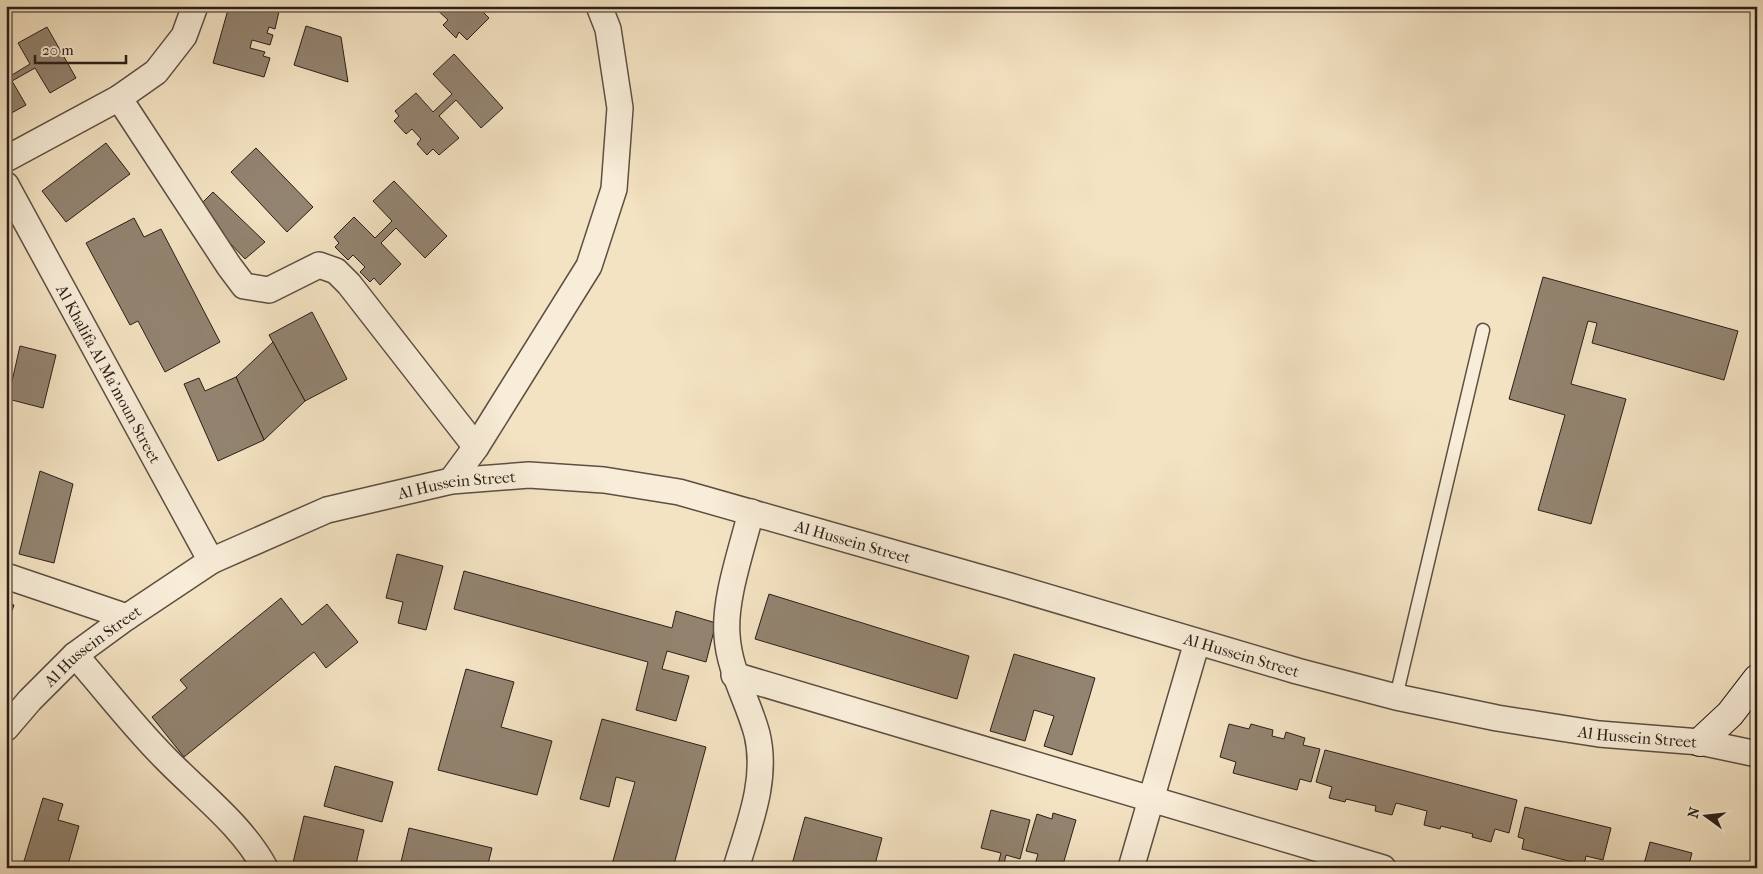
<svg xmlns="http://www.w3.org/2000/svg" width="1763" height="874" font-family="'IM FELL French Canon',serif">
<style>
.building{fill:#938471;stroke:#2a1e18}
.lines{fill:none;stroke-linecap:round;stroke-linejoin:round}
.lane-casing{stroke:#5c4f43;stroke-width:15}
.street-casing{stroke:#5c4f43;stroke-width:28}
.secondary-casing{stroke:#2a1e18;stroke-width:30}
.lane{stroke:#f8edd8;stroke-width:12}
.street{stroke:#f8edd8;stroke-width:25}
.secondary{stroke:#f8edd8;stroke-width:28}
.labels{text-anchor:middle;dominant-baseline:central;stroke-width:4;stroke-linejoin:round;paint-order:stroke}
.street-label{font-size:16px;fill:#2a1e18;stroke:#f8edd8}
</style>
<rect width="100%" height="100%" fill="#f4e3c3"/>
<filter id="stains"><feTurbulence type="fractalNoise" baseFrequency=".004" numOctaves="4"/><feColorMatrix values="0 0 0 0 .2 0 0 0 0 .09 0 0 0 0 .02 0 0 0 .5 -.17"/></filter>
<radialGradient id="worn" r=".72"><stop offset=".6" stop-color="#630" stop-opacity="0"/><stop offset="1" stop-color="#630" stop-opacity=".3"/></radialGradient>
<g class="building">
<path d="M 229,6 L 280,7 L 275,29 L 269,27 L 267,33 L 273,35 L 270,45 L 252,40 L 250,48 L 265,52 L 263,56 L 270,58 L 264,77 L 213,63 Z"/>
<path d="M 433,6 L 477,6 L 489,18 L 467,40 L 459,32 L 456,38 L 443,25 L 448,20 Z"/>
<path d="M 506,6 L 516,6 L 511,11 Z"/>
<path d="M 306,26 L 341,37 L 348,82 L 294,65 Z"/>
<path d="M 47,27 L 76,78 L 50,93 L 35,68 L 12,81 L 26,105 L 6,116 L 6,64 L 12,75 L 30,64 L 18,43 Z"/>
<path d="M 454,54 L 503,108 L 481,128 L 456,100 L 439,116 L 459,138 L 439,155 L 433,149 L 427,155 L 417,144 L 421,139 L 412,129 L 406,134 L 394,121 L 399,116 L 395,111 L 416,93 L 433,112 L 452,94 L 433,74 Z"/>
<path d="M 106,143 L 130,174 L 66,222 L 42,191 Z"/>
<path d="M 256,148 L 313,207 L 287,232 L 231,172 Z"/>
<path d="M 394,181 L 447,236 L 425,258 L 396,228 L 381,243 L 401,264 L 380,285 L 374,278 L 370,282 L 360,272 L 365,267 L 353,255 L 348,260 L 335,247 L 339,243 L 334,237 L 354,217 L 375,238 L 392,221 L 373,201 Z"/>
<path d="M 213,192 L 265,242 L 245,259 L 197,208 Z"/>
<path d="M 134,218 L 144,237 L 161,229 L 220,342 L 165,372 L 138,321 L 130,325 L 86,243 Z"/>
<path d="M 1543,277 L 1738,331 L 1724,380 L 1592,343 L 1597,323 L 1588,321 L 1571,384 L 1626,399 L 1591,524 L 1538,510 L 1565,415 L 1509,399 Z"/>
<path d="M 312,312 L 347,379 L 305,401 L 269,335 Z"/>
<path d="M 273,342 L 305,401 L 264,440 L 236,377 Z"/>
<path d="M 20,346 L 56,355 L 43,408 L 8,399 Z"/>
<path d="M 236,377 L 264,440 L 218,461 L 184,384 L 199,378 L 205,391 Z"/>
<path d="M 6,460 L 12,462 L 6,480 Z"/>
<path d="M 40,471 L 73,484 L 54,563 L 19,554 Z"/>
<path d="M 397,554 L 443,566 L 426,630 L 398,623 L 403,602 L 386,598 Z"/>
<path d="M 464,571 L 672,628 L 676,611 L 716,623 L 706,662 L 667,651 L 662,669 L 689,676 L 676,721 L 636,710 L 648,662 L 454,609 Z"/>
<path d="M 769,594 L 969,656 L 957,699 L 755,639 Z"/>
<path d="M 281,598 L 302,625 L 327,604 L 358,642 L 326,668 L 314,652 L 184,757 L 152,717 L 187,688 L 180,680 Z"/>
<path d="M 6,603 L 14,605 L 6,628 Z"/>
<path d="M 1014,654 L 1095,678 L 1072,755 L 1044,746 L 1054,716 L 1034,710 L 1025,741 L 990,731 Z"/>
<path d="M 466,669 L 514,682 L 501,727 L 552,741 L 537,795 L 438,770 Z"/>
<path d="M 602,719 L 706,747 L 673,868 L 611,868 L 635,782 L 616,777 L 609,807 L 580,799 Z"/>
<path d="M 1229,724 L 1249,729 L 1251,724 L 1273,730 L 1272,736 L 1284,739 L 1286,732 L 1305,738 L 1303,745 L 1320,749 L 1311,782 L 1300,779 L 1297,790 L 1233,773 L 1236,762 L 1220,757 Z"/>
<path d="M 1325,750 L 1517,800 L 1509,833 L 1495,829 L 1491,842 L 1472,837 L 1473,834 L 1441,826 L 1440,829 L 1424,825 L 1427,811 L 1396,803 L 1392,815 L 1375,811 L 1376,806 L 1346,799 L 1345,802 L 1329,798 L 1332,787 L 1316,782 Z"/>
<path d="M 335,766 L 393,782 L 382,822 L 324,806 Z"/>
<path d="M 43,798 L 63,804 L 58,820 L 79,826 L 67,868 L 22,868 Z"/>
<path d="M 1525,807 L 1611,828 L 1603,860 L 1586,856 L 1584,865 L 1522,849 L 1524,839 L 1518,837 Z"/>
<path d="M 991,810 L 1030,820 L 1020,859 L 1006,855 L 1003,868 L 997,868 L 1001,853 L 981,848 Z"/>
<path d="M 1053,813 L 1076,820 L 1062,868 L 1034,868 L 1038,854 L 1026,851 L 1037,814 L 1052,819 Z"/>
<path d="M 304,816 L 364,830 L 355,868 L 292,867 Z"/>
<path d="M 805,817 L 882,838 L 874,868 L 791,868 Z"/>
<path d="M 409,828 L 492,848 L 487,868 L 421,868 L 401,862 Z"/>
<path d="M 1650,842 L 1692,853 L 1688,868 L 1643,868 Z"/>
<path d="M 977,863 L 995,868 L 976,868 Z"/>
</g>
<g class="lines">
<defs>
<path id="lane" d="M 1396,697 L 1483,330"/>
<g id="street">
<path d="M 119,98 L 229,266 L 244,286 L 269,290 L 319,265 L 336,271 L 349,284 L 476,447"/>
<path d="M 6,159 L 119,98 L 156,72 L 184,36 L 195,6"/>
<path id="s1" d="M 6,185 L 211,561"/>
<path d="M 451,481 L 476,447 L 589,266 L 614,189 L 620,108 L 608,29 L 599,6"/>
<path d="M 6,576 L 127,617"/>
<path d="M 75,655 C 105,689 133,726 165,758 C 199,793 242,825 265,868"/>
<path d="M 734,675 L 1383,868"/>
<path id="s2" d="M 6,728 L 30,700 L 75,655 L 127,617 L 211,561 L 327,510 L 451,481 L 529,475 L 604,480 L 679,492 L 1010,586 L 1297,671 L 1396,697 L 1497,718 L 1599,734 L 1700,742 L 1757,754"/>
<path d="M 736,868 C 749,825 768,779 757,734 C 748,700 729,671 727,635 C 724,599 742,549 751,512"/>
<path d="M 1131,868 L 1197,642"/>
</g>
<path id="secondary" d="M 1700,742 L 1730,714 L 1757,679"/>
</defs>
<use href="#lane" class="lane-casing"/>
<use href="#street" class="street-casing"/>
<use href="#secondary" class="secondary-casing"/>
<use href="#lane" class="lane"/>
<use href="#street" class="street"/>
<use href="#secondary" class="secondary"/>
</g>
<g class="labels">
<g class="street-label">
<text stroke="none"><textPath href="#s1" startOffset="215">Al Khalifa Al Ma'moun Street</textPath></text>
<text stroke="none"><textPath href="#s2" startOffset="525">Al Hussein Street</textPath></text>
<text stroke="none"><textPath href="#s2" startOffset="930">Al Hussein Street</textPath></text>
<text stroke="none"><textPath href="#s2" startOffset="120">Al Hussein Street</textPath></text>
<text stroke="none"><textPath href="#s2" startOffset="1335">Al Hussein Street</textPath></text>
<text stroke="none"><textPath href="#s2" startOffset="1740">Al Hussein Street</textPath></text>
</g>
</g>
<rect width="1763" height="874" fill="none" stroke="#f4e3c3" stroke-width="25"/>
<rect x="8" y="8" width="1748" height="859" fill="none" stroke="#2a1e18" stroke-width="2.5"/>
<rect x="12" y="12" width="1738" height="849" fill="none" stroke="#2a1e18"/>
<g transform="translate(1706 816) rotate(285)" stroke="#f8edd8" stroke-width="4" paint-order="stroke">
<path d="M0-4L9 19L0 12L-9 19Z" fill="#2a1e18"/>
<text y="-8" font-size="14" font-weight="bold" text-anchor="middle" fill="#2a1e18">N</text>
</g>
<path d="M35 55v8h91v-8" fill="none" stroke="#2a1e18" stroke-width="2.5"/>
<text x="42" y="55" font-size="15" fill="#2a1e18" stroke="#f8edd8" stroke-width="4" paint-order="stroke">20 m</text>
<rect width="100%" height="100%" filter="url(#stains)"/>
<rect width="100%" height="100%" fill="url(#worn)"/>
</svg>
